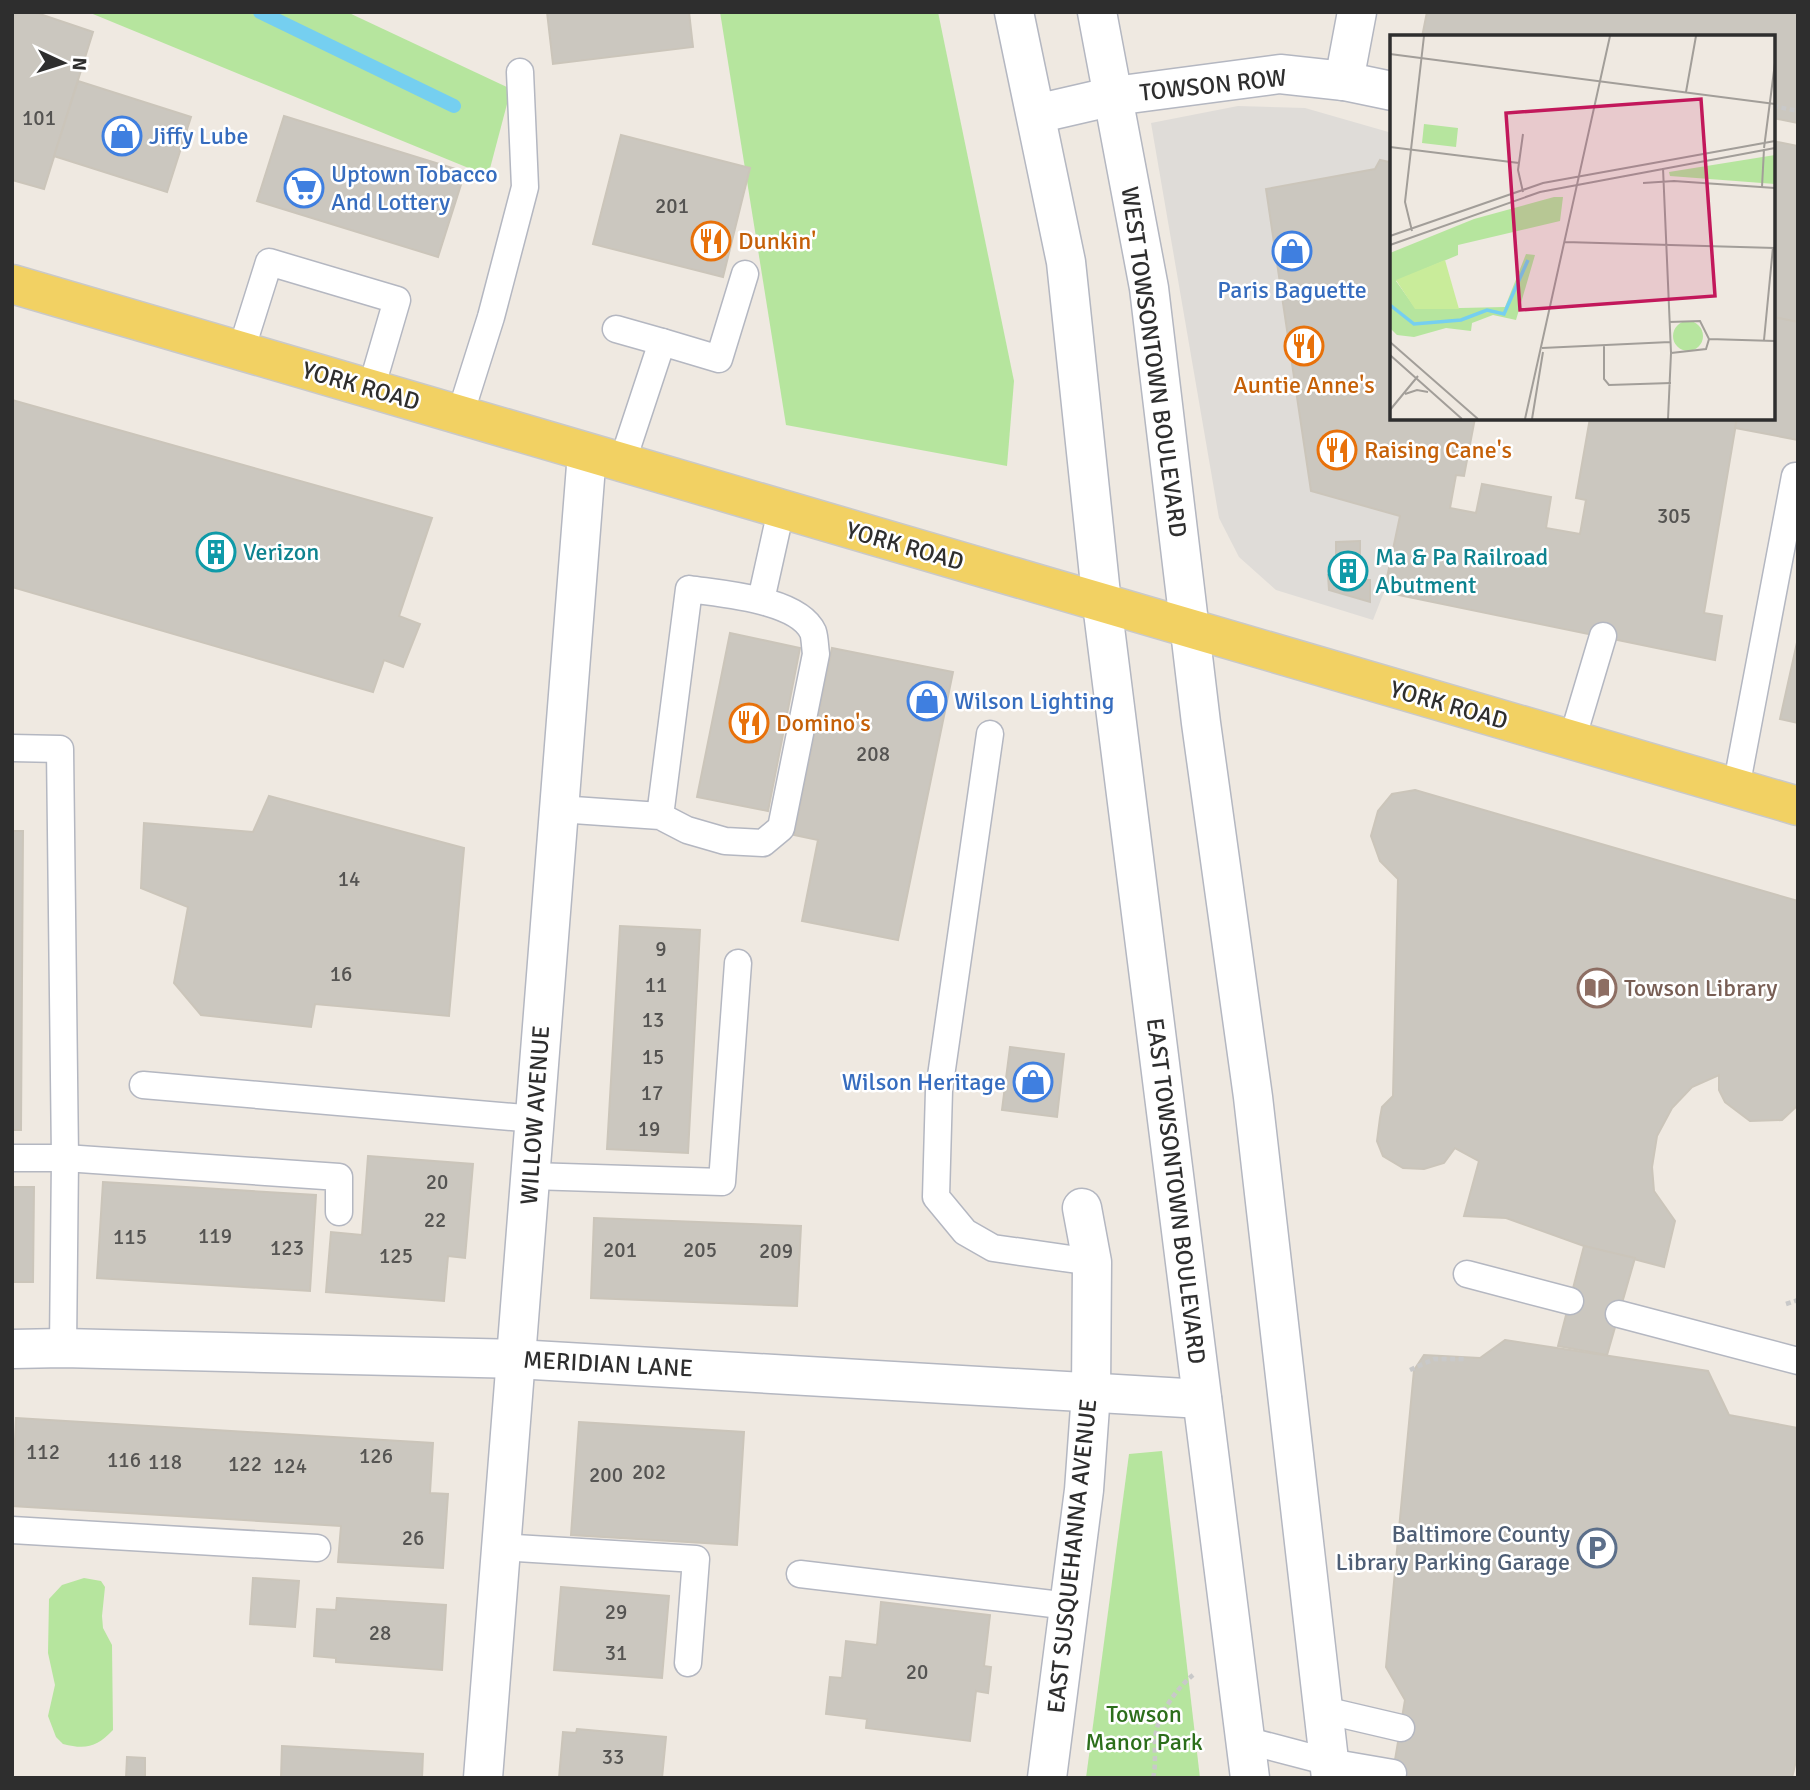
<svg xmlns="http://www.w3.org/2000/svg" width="1810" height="1790" font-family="Signika,sans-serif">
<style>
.green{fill:#b6e59e}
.plaza{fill:#dfdcd8;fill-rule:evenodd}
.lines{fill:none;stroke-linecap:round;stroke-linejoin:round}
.stream{stroke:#75cff0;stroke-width:14}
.building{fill:#cbc7bf;stroke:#cbc5ba;stroke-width:2}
.service-casing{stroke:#b4b7c1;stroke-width:29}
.minor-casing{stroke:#b4b7c1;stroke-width:41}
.secondary-casing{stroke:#b4b7c1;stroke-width:41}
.primary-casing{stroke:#c9c9c9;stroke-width:41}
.path{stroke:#c9c9c9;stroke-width:4.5;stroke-dasharray:5 3.5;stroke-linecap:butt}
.service{stroke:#fff;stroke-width:26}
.minor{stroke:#fff;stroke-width:38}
.secondary{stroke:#fff;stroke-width:38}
.primary{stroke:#f2d163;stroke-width:38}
.labels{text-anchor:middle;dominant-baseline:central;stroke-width:5;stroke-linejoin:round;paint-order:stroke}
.number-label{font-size:21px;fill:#555452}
.street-label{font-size:24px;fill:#2e2e2e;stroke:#fff}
.shop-label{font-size:24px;fill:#366cbe;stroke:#fff;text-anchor:start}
.food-label{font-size:24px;fill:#c56008;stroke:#fff;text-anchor:start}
.culture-label{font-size:24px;fill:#0d838f;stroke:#fff;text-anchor:start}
.education-label{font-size:24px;fill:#785e54;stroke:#fff;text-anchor:start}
.service-label{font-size:24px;fill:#4e5e75;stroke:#fff;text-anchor:end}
.park-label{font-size:24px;fill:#2c6e1b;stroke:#fff}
.inset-river{fill:none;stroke:#75cff0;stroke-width:3.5}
.inset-road{fill:none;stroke:#a29e99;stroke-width:2}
.view{fill:#c2185b;fill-opacity:0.15;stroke:#c2185b;stroke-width:3.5}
.inset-edge{fill:none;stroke:#2e2e2e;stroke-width:3.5}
</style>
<rect width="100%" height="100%" fill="#efe9e1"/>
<g class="green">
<path d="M 88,12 L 347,12 L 511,89 L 488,176 Z"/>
<path d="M 720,12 L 938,12 L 1014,381 L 1007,466 L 786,425 Z"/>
<path d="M 1162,1451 L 1200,1778 L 1086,1778 L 1129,1454 Z"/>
<path d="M 84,1578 L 101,1581 L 105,1587 L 102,1616 L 103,1628 L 112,1645 L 113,1730 C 97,1747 86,1750 63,1744 L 56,1737 L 48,1716 L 55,1685 L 48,1653 L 49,1599 L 62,1585 Z"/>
</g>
<path class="plaza" d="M 1238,106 L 1305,108 L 1392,133 L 1389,162 L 1380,160 L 1375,169 L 1266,189 L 1311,490 L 1400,516 L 1384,592 L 1373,620 L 1276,590 L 1239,557 L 1219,518 L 1151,123 ZM 1359,568 L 1360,580 L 1370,580 L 1369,601 L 1329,590 L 1328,576 Z"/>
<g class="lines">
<path class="stream" d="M 260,12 L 454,106"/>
</g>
<g class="building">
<path d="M 12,12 L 34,12 L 93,32 L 44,189 L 12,180 Z"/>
<path d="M 547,12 L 689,12 L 693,47 L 553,64 Z"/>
<path d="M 1427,12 L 1798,12 L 1798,123 L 1773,118 L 1773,37 L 1422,37 Z"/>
<path d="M 78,81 L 191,117 L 167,192 L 54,156 Z"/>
<path d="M 284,116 L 465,172 L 438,257 L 257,201 Z"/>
<path d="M 621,135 L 750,168 L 723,277 L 593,244 Z"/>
<path d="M 1773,141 L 1798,146 L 1798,322 L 1773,317 Z"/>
<path d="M 1392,153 L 1392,418 L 1475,418 L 1464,476 L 1456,475 L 1450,508 L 1476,513 L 1482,484 L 1551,497 L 1546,528 L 1580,534 L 1586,500 L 1576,498 L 1590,418 L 1737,418 L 1704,613 L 1722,616 L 1715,660 L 1384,592 L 1400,516 L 1311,491 L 1266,189 L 1375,169 L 1380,160 L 1389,162 Z"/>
<path d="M 1773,317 L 1798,322 L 1798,440 L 1735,428 L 1737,418 L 1773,418 Z"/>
<path d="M 12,400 L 432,518 L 399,616 L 420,624 L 403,667 L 384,660 L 373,692 L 12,587 Z"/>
<path d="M 1360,541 L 1360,580 L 1370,580 L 1370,602 L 1329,590 L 1328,575 L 1336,575 L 1336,542 Z"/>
<path d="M 730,633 L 800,648 L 768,811 L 697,797 Z"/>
<path d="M 1798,638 L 1798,723 L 1780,719 Z"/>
<path d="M 832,648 L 953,672 L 898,940 L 802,921 L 818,840 L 794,835 Z"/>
<path d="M 1415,790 L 1798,901 L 1798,1105 L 1782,1120 L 1750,1121 L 1725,1102 L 1719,1090 L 1719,1075 L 1692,1087 L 1672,1108 L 1657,1136 L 1652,1167 L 1654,1191 L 1675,1221 L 1664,1267 L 1584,1246 L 1506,1218 L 1464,1216 L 1479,1161 L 1455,1148 L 1444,1163 L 1424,1169 L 1403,1168 L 1383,1156 L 1377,1141 L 1380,1118 L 1382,1107 L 1393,1096 L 1398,879 L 1380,861 L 1371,836 L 1378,811 L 1392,794 Z"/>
<path d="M 269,796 L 464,848 L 449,1016 L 315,1004 L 311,1027 L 201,1015 L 174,983 L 188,907 L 141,888 L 144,823 L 253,832 Z"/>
<path d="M 12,831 L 23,831 L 21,1130 L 12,1130 Z"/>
<path d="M 620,926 L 700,930 L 688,1153 L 607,1149 Z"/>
<path d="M 1010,1047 L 1064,1054 L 1057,1117 L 1002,1110 Z"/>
<path d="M 368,1156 L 473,1164 L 465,1258 L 448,1256 L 444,1301 L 326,1292 L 331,1232 L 362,1235 Z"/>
<path d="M 103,1182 L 316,1195 L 310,1291 L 97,1278 Z"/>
<path d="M 12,1187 L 34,1187 L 33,1282 L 12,1282 Z"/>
<path d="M 594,1218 L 801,1226 L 797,1306 L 591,1298 Z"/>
<path d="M 1584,1246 L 1635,1258 L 1607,1355 L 1558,1346 Z"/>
<path d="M 1505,1340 L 1708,1371 L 1729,1415 L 1798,1428 L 1798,1752 L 1792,1778 L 1392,1778 L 1405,1700 L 1386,1667 L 1414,1370 L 1424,1355 L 1480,1358 Z"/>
<path d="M 16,1418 L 433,1443 L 430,1493 L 448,1494 L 443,1568 L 338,1562 L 341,1526 L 12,1506 Z"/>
<path d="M 579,1422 L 744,1432 L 737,1545 L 571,1535 Z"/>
<path d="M 253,1578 L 299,1581 L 295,1627 L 250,1624 Z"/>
<path d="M 561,1587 L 669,1596 L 662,1678 L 554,1670 Z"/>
<path d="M 337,1598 L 446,1605 L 442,1670 L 336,1662 L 336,1658 L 314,1656 L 317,1609 L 336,1610 Z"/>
<path d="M 881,1602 L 990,1615 L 984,1666 L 991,1667 L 988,1693 L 976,1691 L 970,1741 L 866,1728 L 867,1719 L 826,1714 L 830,1677 L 842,1678 L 846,1641 L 877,1645 Z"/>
<path d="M 577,1729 L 666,1737 L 662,1778 L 559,1778 L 563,1732 L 576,1733 Z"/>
<path d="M 282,1746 L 423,1754 L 422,1778 L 281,1778 Z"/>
<path d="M 127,1757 L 145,1758 L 145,1778 L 126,1778 Z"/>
</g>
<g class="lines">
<defs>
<g id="service">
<path d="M 616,329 L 662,342"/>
<path d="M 241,351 L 269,262 L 397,300 L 371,389"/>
<path d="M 460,415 L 491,317 L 525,187 L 520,72"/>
<path d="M 622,463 L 662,342 L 719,359 L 745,274"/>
<path d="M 761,600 L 781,510"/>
<path d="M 990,734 L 939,1090 L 936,1197 L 965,1232 L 993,1248 L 1092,1262"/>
<path d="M 1572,740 L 1603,636"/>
<path d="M 12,748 L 60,749 L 65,1158 L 63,1348"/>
<path d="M 1736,788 L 1795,476 L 1798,476"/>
<path d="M 559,809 L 660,816 L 687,830 L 725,841 L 763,843 L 781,828 L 816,654 C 815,648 815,638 813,632 C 798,599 721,594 689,589 L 660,816"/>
<path d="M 143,1085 L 535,1119"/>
<path d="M 12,1158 L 65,1158 L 339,1177 L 339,1212"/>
<path d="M 531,1176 L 722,1182 L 738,963"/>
<path d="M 1467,1274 L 1570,1301"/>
<path d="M 1619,1314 L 1798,1361"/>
<path d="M 12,1530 L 317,1548"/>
<path d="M 501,1547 L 696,1559 L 688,1663"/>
<path d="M 800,1574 L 1069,1606"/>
<path d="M 1324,1710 L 1401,1728"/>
<path d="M 1245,1740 L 1329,1762 L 1393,1773"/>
</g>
<g id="minor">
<path d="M 1344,81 L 1357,12"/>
<path d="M 1036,114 L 1114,96 L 1280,74 L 1344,81 L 1392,91"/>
<path d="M 12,1349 L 63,1348 L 516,1359 L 1202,1399"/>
<path d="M 483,1778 L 587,453"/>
<path d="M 1047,1778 L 1084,1490 L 1091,1393 L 1092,1262 L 1082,1208"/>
</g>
<g id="secondary">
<path d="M 1014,12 L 1066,262 L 1102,604 L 1250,1778"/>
<path d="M 1097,12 L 1149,288 L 1201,723 L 1253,1097 L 1331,1778"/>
</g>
<path id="primary" d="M 12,284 L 1798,806"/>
</defs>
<use href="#service" class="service-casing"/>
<use href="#minor" class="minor-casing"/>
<use href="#secondary" class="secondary-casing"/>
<use href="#primary" class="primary-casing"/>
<g class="path">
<path d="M 1773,106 L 1798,111"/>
<path d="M 1786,1304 L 1798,1300"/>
<path d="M 1410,1370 L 1434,1359 L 1466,1359"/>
<path d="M 1153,1778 C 1157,1762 1153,1748 1156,1732 C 1160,1712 1177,1688 1193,1675"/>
</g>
<use href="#service" class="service"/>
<use href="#minor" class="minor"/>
<use href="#secondary" class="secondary"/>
<use href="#primary" class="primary"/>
</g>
<defs>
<symbol id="shop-ring" viewBox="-11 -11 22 22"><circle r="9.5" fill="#fff" stroke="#3f7fe0" stroke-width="1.5"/><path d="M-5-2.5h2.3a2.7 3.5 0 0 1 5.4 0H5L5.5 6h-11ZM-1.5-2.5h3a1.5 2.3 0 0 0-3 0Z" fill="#3f7fe0"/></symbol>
<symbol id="supermarket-ring" viewBox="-11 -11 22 22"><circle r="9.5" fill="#fff" stroke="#3f7fe0" stroke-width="1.5"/><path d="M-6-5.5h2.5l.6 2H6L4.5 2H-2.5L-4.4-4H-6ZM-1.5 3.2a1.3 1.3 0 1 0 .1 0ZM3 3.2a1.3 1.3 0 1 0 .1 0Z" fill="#3f7fe0"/></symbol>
<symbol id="restaurant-ring" viewBox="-11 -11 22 22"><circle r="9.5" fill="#fff" stroke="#e8710a" stroke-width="1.5"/><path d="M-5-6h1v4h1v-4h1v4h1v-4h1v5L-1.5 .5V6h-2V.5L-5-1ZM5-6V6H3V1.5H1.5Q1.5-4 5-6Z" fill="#e8710a"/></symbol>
<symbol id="building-ring" viewBox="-11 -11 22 22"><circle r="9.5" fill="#fff" stroke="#0f9aa8" stroke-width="1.5"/><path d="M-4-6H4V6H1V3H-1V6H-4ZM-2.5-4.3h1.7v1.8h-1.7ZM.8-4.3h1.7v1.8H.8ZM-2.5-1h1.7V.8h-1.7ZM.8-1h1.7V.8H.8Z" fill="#0f9aa8"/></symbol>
<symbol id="library-ring" viewBox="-11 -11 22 22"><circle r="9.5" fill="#fff" stroke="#8d6e63" stroke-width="1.5"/><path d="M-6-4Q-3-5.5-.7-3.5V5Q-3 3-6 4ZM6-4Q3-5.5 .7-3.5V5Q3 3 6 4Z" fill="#8d6e63"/></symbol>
<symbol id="parking-ring" viewBox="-11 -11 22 22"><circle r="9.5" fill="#fff" stroke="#5c6f8a" stroke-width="1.5"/><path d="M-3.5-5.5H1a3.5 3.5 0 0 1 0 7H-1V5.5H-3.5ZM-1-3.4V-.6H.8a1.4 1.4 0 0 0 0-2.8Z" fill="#5c6f8a"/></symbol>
</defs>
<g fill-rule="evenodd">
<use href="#shop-ring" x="100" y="114" width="44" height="44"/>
<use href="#supermarket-ring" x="282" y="166" width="44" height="44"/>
<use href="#restaurant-ring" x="689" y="219" width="44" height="44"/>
<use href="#shop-ring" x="1270" y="229" width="44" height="44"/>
<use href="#restaurant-ring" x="1282" y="324" width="44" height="44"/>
<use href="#restaurant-ring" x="1315" y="428" width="44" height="44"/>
<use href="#building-ring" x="194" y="530" width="44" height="44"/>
<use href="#building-ring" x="1326" y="549" width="44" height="44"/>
<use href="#shop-ring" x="905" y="679" width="44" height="44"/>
<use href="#restaurant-ring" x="727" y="701" width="44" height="44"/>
<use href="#library-ring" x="1575" y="966" width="44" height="44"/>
<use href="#shop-ring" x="1011" y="1060" width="44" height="44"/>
<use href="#parking-ring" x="1575" y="1526" width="44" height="44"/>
</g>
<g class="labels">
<g class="number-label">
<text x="39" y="118">101</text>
<text x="672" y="206">201</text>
<text x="1674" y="516">305</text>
<text x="873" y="754">208</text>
<text x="349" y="879">14</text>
<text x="661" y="949">9</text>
<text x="341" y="974">16</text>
<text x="656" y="985">11</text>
<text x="653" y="1020">13</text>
<text x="653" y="1057">15</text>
<text x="652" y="1093">17</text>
<text x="649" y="1129">19</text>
<text x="437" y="1182">20</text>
<text x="435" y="1220">22</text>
<text x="215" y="1236">119</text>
<text x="130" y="1237">115</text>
<text x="287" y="1248">123</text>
<text x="620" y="1250">201</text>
<text x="700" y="1250">205</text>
<text x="776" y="1251">209</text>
<text x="396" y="1256">125</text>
<text x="43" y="1452">112</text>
<text x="376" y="1456">126</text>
<text x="124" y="1460">116</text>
<text x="165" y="1462">118</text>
<text x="245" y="1464">122</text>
<text x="290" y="1466">124</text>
<text x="649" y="1472">202</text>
<text x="606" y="1475">200</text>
<text x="413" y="1538">26</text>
<text x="616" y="1612">29</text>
<text x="380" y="1633">28</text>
<text x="616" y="1653">31</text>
<text x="917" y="1672">20</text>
<text x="613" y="1757">33</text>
</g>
<g class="street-label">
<text transform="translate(1213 85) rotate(-6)">TOWSON ROW</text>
<text transform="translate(1154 362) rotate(82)">WEST TOWSONTOWN BOULEVARD</text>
<text transform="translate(361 386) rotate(16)">YORK ROAD</text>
<text transform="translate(905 546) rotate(16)">YORK ROAD</text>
<text transform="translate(1449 705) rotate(16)">YORK ROAD</text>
<text transform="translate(535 1115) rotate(-86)">WILLOW AVENUE</text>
<text transform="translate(1176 1191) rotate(83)">EAST TOWSONTOWN BOULEVARD</text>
<text transform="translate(608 1364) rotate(3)">MERIDIAN LANE</text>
<text transform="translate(1072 1556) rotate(-84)">EAST SUSQUEHANNA AVENUE</text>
</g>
<g class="shop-label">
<text x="149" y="136">Jiffy Lube</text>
<text x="331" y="174">Uptown Tobacco<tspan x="331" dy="28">And Lottery</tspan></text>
<text x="1292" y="290" text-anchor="middle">Paris Baguette</text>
<text x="954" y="701">Wilson Lighting</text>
<text x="1006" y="1082" text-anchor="end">Wilson Heritage</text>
</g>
<g class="food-label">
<text x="738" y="241">Dunkin'</text>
<text x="1304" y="385" text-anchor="middle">Auntie Anne's</text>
<text x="1364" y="450">Raising Cane's</text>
<text x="776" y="723">Domino's</text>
</g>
<g class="culture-label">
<text x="243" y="552">Verizon</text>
<text x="1375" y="557">Ma &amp; Pa Railroad<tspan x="1375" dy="28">Abutment</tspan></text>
</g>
<g class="education-label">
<text x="1624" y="988">Towson Library</text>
</g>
<g class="service-label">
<text x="1570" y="1534">Baltimore County<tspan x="1570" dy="28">Library Parking Garage</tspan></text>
</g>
<g class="park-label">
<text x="1144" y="1714">Towson<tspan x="1144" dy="28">Manor Park</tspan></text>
</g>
</g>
<g transform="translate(1390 35)">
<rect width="385" height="385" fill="#efe9e1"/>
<path d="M 34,89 L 68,93 L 66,112 L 32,108 ZM 385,120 L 385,149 L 280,141 L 279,137 ZM 164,162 L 173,162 L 170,186 L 68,210 L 68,220 L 6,246 L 26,274 L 115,272 L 136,219 L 145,220 L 126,285 L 103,280 L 82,288 L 81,296 L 56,293 L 24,302 L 7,300 L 0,293 L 0,218 L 84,184 ZM283 301a15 15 0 1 1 30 0a15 15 0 1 1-30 0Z" fill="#b6e59e"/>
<path d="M 55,225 L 69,274 L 25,274 L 6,245 Z" fill="#c9ec9a"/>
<path class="inset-river" d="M 0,270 L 24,289 L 71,285 L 97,275 L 114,279 L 138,225"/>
<path class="inset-road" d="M 0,19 L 385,69M 296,57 L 306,1M 133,99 L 128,135 L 133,157M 0,112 L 129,128M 374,113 L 385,28M 273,133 L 281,318 L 278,384M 253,148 L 284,146 L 385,153M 372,152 L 374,114M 22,196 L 15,167 L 34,1M 0,201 L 153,148 L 385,106M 175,207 L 385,213M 0,210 L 150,157 L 385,113M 279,287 L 310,286 L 319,304 L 316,314 L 281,318M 319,304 L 385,306M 374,305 L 383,212M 0,307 L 88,384M 214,311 L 214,344 L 219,350 L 281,348M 152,313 L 280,307M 0,320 L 72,384M 15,359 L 27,355 L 38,357M 0,375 L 28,341M 135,384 L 220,1M 142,384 L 153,317"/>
<path class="view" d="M 311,64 L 325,261 L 130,275 L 116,78 Z"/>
<rect width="385" height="385" class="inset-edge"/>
</g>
<rect width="1810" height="1790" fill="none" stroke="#2e2e2e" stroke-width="28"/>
<g transform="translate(63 63) rotate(94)" stroke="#ffffff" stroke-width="5" paint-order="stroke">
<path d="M0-5L12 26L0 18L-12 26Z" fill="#2e2e2e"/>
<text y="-10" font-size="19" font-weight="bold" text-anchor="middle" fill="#2e2e2e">N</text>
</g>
</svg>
